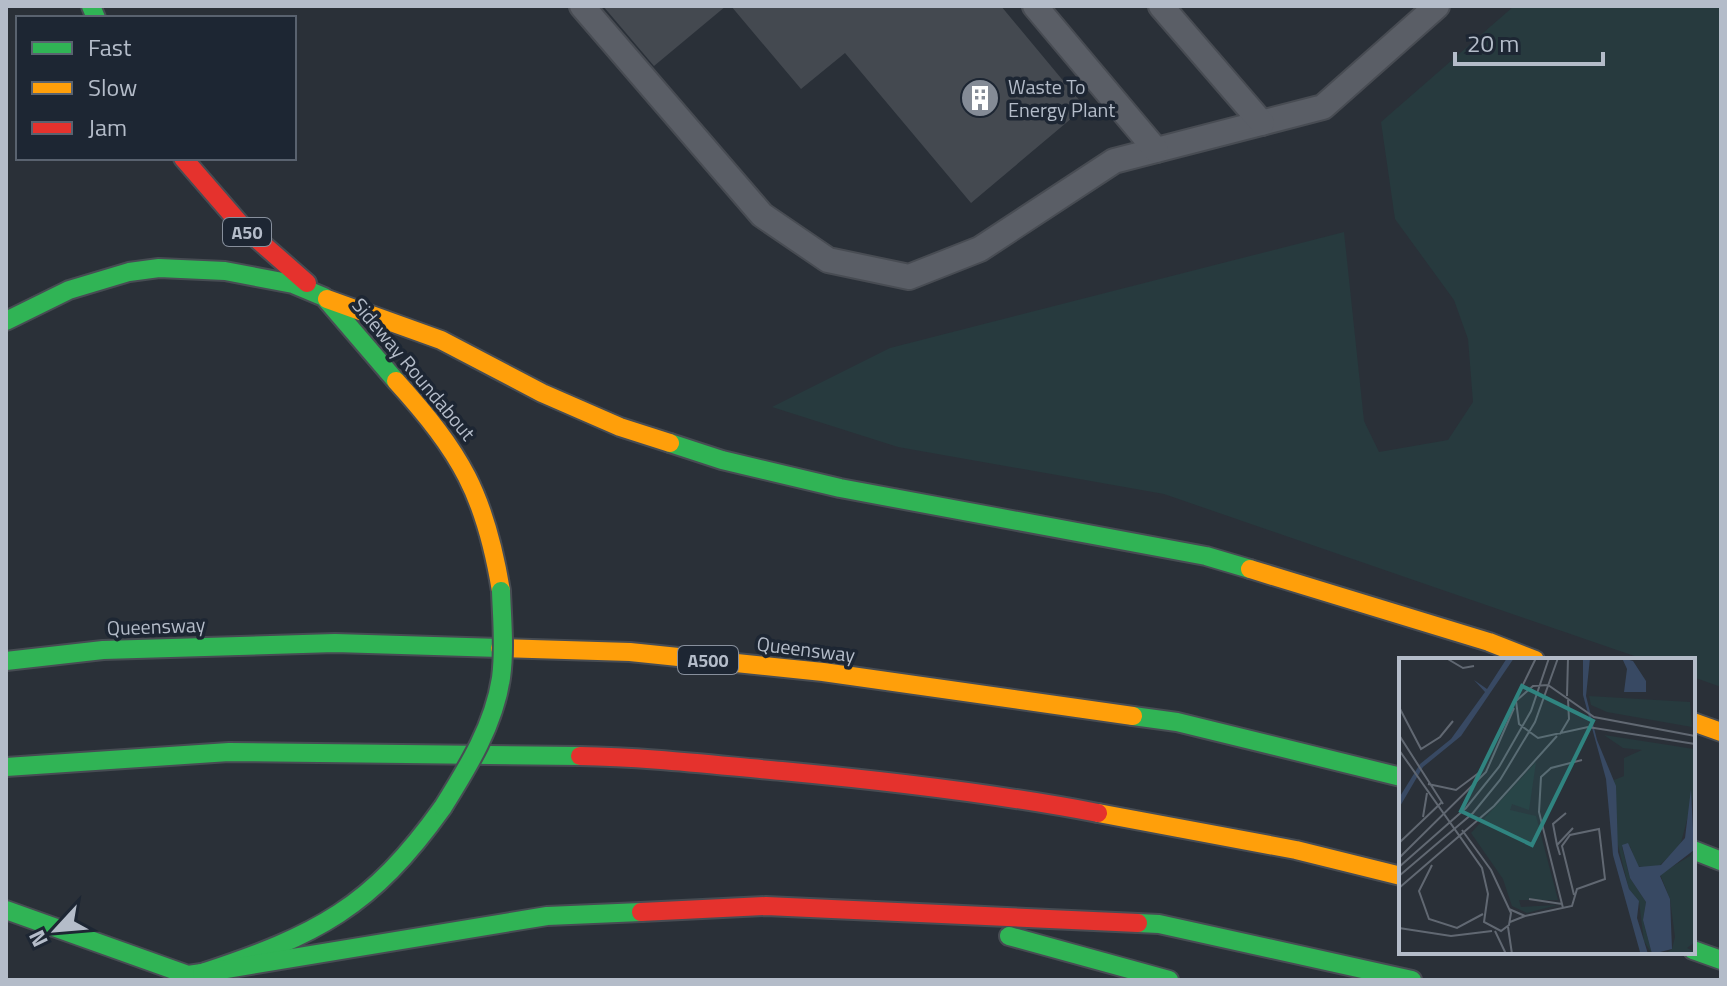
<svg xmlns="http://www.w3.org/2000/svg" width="1727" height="986" font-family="'Titillium Web',sans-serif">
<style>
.green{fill:#273a3e}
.pier{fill:#2a3038}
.building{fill:#444950}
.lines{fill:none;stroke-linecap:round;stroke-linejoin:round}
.lane-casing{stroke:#484c53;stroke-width:28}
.fast-casing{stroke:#474c53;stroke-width:22}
.slow-casing{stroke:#474c53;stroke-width:22}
.jam-casing{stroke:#474c53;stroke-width:22}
.lane{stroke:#5a5e66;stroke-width:24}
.fast{stroke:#30b455;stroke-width:18}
.slow{stroke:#ff9f0a;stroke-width:18}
.jam{stroke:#e5322d;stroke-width:18}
.fast-bridge-casing{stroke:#474c53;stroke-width:22;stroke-linecap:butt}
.fast-bridge{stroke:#30b455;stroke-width:18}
.labels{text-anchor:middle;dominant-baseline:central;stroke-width:7;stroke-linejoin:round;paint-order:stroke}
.shield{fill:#1d2633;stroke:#878f9c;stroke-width:2}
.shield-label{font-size:18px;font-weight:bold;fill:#b4bcc9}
.poi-label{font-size:20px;fill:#b4bcc9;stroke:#1d2633;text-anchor:start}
.street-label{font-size:20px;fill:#b4bcc9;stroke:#1d2633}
.inset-road{fill:none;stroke:#616872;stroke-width:2}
.view{fill:#308480;fill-opacity:0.15;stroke:#308480;stroke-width:4}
.inset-edge{fill:none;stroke:#b4bcc9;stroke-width:4}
</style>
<rect width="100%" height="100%" fill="#2a3038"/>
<path class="green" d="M 1514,6 L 1721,6 L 1721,687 L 1693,677 L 1693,660 L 1646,660 L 1164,494 L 898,447 L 772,407 L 890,348 L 1344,232 L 1364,421 L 1379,452 L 1448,440 L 1473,402 L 1468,339 L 1454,300 L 1395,219 L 1381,122 Z"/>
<path class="pier" d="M 6,6 L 78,6 L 66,18 L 18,18 L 18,56 L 6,65 Z"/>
<g class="building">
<path d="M 603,6 L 726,6 L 654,66 Z"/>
<path d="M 731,6 L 1001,6 L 1085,107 L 971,203 L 845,53 L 801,89 Z"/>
</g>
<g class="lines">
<defs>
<g id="lane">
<path d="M 582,6 L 762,215 L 828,260 L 909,277 L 980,249 L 1114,161 L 1323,107 L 1437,6"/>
<path d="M 1035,6 L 1156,150"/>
<path d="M 1161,6 L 1262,123"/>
</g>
<g id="fast">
<path d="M 91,6 L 96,18"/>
<path d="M 6,321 L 69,290 L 129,272 L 159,268 L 225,271 L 293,284 L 324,297 L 396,381"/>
<path d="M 670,443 L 722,460 L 840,488 L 1206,556 L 1250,569"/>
<path d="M 6,661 L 103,650 L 335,643 L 500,648"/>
<path d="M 1133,716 L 1177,722 L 1401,777"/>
<path d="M 6,767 L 229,752 L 580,756"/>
<path d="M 1693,850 L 1721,861"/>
<path d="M 6,910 L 188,975 L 202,973 C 317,935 371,908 443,807"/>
<path d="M 1138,923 L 1159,924 L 1412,980"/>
<path d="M 1009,936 L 1169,980"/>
<path d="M 1693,950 L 1721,960"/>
<path d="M 202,973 L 547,916 L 641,912"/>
</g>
<g id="slow">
<path d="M 327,299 L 441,340 L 542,393 L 620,427 L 670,443"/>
<path d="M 396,381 C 461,453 485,494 501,591"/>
<path d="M 1250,569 L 1489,642 L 1535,660"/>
<path d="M 500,648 L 630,652 L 823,672 L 1133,716"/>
<path d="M 1693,722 L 1721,732"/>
<path d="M 1098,813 L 1296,850 L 1401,876"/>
</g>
<g id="jam">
<path d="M 183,158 L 241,225 L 307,283"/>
<path d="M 580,756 C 648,757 714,765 782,771 C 888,781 994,793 1098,813"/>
<path d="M 641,912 L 766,906 L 1138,923"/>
</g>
</defs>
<use href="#lane" class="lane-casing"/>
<use href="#fast" class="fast-casing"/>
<use href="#slow" class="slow-casing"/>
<use href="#jam" class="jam-casing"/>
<use href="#lane" class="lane"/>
<use href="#fast" class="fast"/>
<use href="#slow" class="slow"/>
<use href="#jam" class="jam"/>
<defs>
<path id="fast-bridge" d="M 443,807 C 468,767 494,725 501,678 C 505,649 502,620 501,591"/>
</defs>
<use href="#fast-bridge" class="fast-bridge-casing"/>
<use href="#fast-bridge" class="fast-bridge"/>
</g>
<defs>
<symbol id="building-disc" viewBox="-11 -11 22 22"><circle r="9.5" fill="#848b96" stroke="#1d2633"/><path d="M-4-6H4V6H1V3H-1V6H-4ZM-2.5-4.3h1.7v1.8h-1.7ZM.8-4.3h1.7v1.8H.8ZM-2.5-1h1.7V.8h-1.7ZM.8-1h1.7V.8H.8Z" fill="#fff"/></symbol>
</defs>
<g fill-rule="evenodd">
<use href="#building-disc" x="958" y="76" width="44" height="44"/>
</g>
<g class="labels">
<g class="shield">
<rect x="223" y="218" width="48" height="28" rx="6"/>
<rect x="678" y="646" width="60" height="28" rx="6"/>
</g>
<g class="shield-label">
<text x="247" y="232">A50</text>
<text x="708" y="660">A500</text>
</g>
<g class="poi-label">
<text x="1008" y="86">Waste To<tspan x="1008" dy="23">Energy Plant</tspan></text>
</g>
<g class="street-label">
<text transform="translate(414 369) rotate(50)">Sideway Roundabout</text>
<text transform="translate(156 626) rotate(-2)">Queensway</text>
<text transform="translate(806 649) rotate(7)">Queensway</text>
</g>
</g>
<g transform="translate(1399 658)">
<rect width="296" height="296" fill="#2a3038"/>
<path d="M 190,38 L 291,44 L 293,69 L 208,54 L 192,47 ZM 205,77 L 295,91 L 296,132 L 281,188 L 261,207 L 249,210 L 238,208 L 231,188 L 223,189 L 231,220 L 247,244 L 244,262 L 253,296 L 245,283 L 240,243 L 230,231 L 218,183 L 215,122 L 225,118 L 225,100 L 243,92 L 224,90 ZM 137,104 L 130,152 L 113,146 L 111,152 L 137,158 L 159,242 L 120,242 L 122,249 L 158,247 L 128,255 L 113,248 L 104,221 L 72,175 ZM 296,188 L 296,284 L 288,290 L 296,294 L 266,296 L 273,291 L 276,279 L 271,241 L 261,216 L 291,198 Z" fill="#273a3e"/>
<path d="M 108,0 L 115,0 L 62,78 L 24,109 L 0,150 L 0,140 L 21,106 L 52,81 L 86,34 L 75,22 L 88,31 ZM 184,0 L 191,0 L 187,38 L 198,82 L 217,128 L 219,194 L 230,231 L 240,243 L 238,260 L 249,296 L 241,294 L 214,197 L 207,121 L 184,37 ZM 223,0 L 234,3 L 247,23 L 247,34 L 225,34 L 228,11 ZM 292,131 L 295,192 L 261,218 L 271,241 L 273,291 L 253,296 L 244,262 L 247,244 L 231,220 L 223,187 L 229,185 L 240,209 L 262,207 L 286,180 Z" fill="#384963"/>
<path class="inset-road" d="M 47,0 L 64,10 L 75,8M 168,38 L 169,0M 118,39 L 137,0M 0,49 L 22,91 L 41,79 L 54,63M 161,76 L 170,61 L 169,42M 0,77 L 44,146M 296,78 L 195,59 L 149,27 L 134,28 L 117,43 L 120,66 L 139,80 L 189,69 L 296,86M 0,92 L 83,210 L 89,236 L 85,264 L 102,273 L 110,267 L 112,255 L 92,212 L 63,172M 29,126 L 57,132 L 81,114M 24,159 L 28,135M 0,185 L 43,144M 158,187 L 154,166 L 167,155M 161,197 L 158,187 L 174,170M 0,200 L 87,114 L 115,50M 33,207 L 20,233 L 30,261 L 58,270 L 84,256M 0,209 L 67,150 L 100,109 L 132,53 L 150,0M 0,218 L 74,155 L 101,122 L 136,64 L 159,0M 0,230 L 95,148 L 158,78M 130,241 L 163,246M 164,250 L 140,154 L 142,119 L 152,110 L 183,102M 110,251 L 126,258 L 111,264M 126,258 L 173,248 L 178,231 L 206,221 L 200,171 L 171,177 L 163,188 L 175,237M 109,269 L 113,296M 0,270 L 52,278 L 93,273M 96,273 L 107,296"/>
<path class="view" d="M 123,28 L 194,63 L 133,187 L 62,153 Z"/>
<rect width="296" height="296" class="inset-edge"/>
</g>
<rect width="1727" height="986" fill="none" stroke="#b4bcc9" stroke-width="16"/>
<rect x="16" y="16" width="280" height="144" fill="#1d2633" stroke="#59626f" stroke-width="2"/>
<rect x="32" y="42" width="40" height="12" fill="#30b455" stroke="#59626f" stroke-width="2"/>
<text x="88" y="56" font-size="24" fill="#b4bcc9">Fast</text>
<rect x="32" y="82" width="40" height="12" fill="#ff9f0a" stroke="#59626f" stroke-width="2"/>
<text x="88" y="96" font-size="24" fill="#b4bcc9">Slow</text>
<rect x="32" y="122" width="40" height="12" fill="#e5322d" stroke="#59626f" stroke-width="2"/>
<text x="88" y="136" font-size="24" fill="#b4bcc9">Jam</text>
<g transform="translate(56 930) rotate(244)" stroke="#1d2633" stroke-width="6" paint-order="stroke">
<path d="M0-6L14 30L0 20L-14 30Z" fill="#b4bcc9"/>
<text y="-12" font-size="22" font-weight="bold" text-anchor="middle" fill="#b4bcc9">N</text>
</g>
<path d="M1455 52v12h148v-12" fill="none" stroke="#b4bcc9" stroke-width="4"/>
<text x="1467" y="52" font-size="24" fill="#b4bcc9" stroke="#1d2633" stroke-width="6" paint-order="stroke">20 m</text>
</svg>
